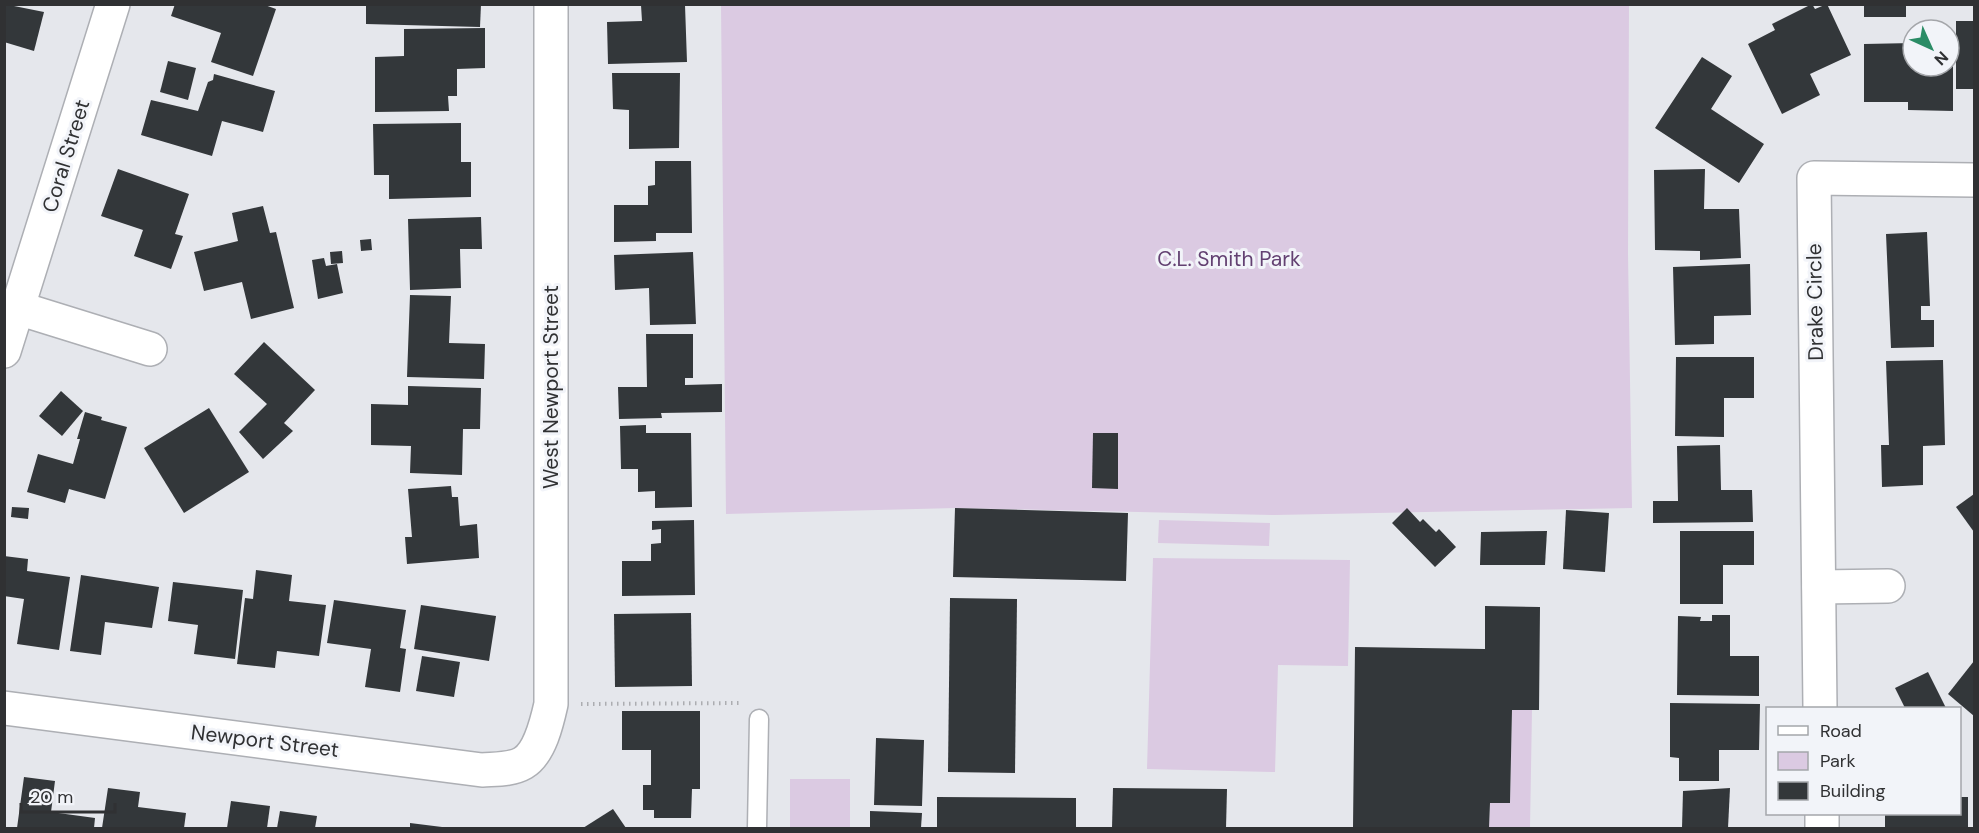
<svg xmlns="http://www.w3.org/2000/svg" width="1979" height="833" font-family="'DM Sans',sans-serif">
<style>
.green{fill:#dbcae2}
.building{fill:#33373a}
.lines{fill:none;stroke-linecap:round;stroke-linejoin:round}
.service-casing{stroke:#adafb4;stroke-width:21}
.minor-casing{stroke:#adafb4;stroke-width:36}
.path{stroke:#acadb1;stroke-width:4;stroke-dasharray:1.5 4.5;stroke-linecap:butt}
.service{stroke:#fff;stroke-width:18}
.minor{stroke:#fff;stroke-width:33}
.labels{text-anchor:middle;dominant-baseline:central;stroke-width:6;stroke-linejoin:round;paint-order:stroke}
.street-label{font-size:21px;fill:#303133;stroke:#f2f4f9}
.park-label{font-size:21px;fill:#634172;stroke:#f2f4f9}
</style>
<rect width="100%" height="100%" fill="#e5e7ec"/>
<g class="green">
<path d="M 721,5 L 1629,5 L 1628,254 L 1632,508 L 1275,515 L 955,508 L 726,514 Z"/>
<path d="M 1159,520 L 1270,523 L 1269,546 L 1158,543 Z"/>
<path d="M 1153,558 L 1350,560 L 1348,666 L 1278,665 L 1275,772 L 1147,769 Z"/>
<path d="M 1512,710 L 1532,710 L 1530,828 L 1489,828 L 1490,803 L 1510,803 Z"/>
<rect x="790" y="779" width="60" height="49"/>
</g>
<g class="building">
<path d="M 4,4 L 44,12 L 34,51 L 4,42 Z"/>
<path d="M 175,4 L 262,4 L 276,9 L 253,76 L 211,62 L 221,33 L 171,16 Z"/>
<path d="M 366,4 L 481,4 L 480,27 L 366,24 Z"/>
<path d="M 1812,4 L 1815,9 L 1827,4 L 1851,55 L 1810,74 L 1820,95 L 1782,114 L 1748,44 L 1775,30 L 1772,24 Z"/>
<path d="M 641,5 L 685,5 L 687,62 L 608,64 L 607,22 L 642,21 Z"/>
<rect x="1864" y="5" width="42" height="12"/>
<rect x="1956" y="21" width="18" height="68"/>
<path d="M 485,28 L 485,68 L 457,69 L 457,96 L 448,96 L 449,111 L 375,112 L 375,57 L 404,56 L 404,29 Z"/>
<path d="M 1913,43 L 1913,66 L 1949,66 L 1949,43 L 1953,43 L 1953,111 L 1908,110 L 1908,102 L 1864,102 L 1864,44 Z"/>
<path d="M 1702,57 L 1732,76 L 1711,109 L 1764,144 L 1739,183 L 1655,128 Z"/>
<path d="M 168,61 L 196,68 L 188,100 L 160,92 Z"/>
<path d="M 612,73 L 680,73 L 679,148 L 629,149 L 629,110 L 613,109 Z"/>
<path d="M 214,74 L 275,91 L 263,132 L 222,121 L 212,156 L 141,135 L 151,100 L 198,111 L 208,82 L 213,80 Z"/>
<path d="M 461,123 L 461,162 L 471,162 L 471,197 L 389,199 L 389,175 L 374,175 L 373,124 Z"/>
<path d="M 655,161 L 691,161 L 692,233 L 656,233 L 656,241 L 614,242 L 614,205 L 648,205 L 648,186 L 655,185 Z"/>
<path d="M 118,169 L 189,194 L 175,234 L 183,236 L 171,269 L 134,256 L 143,230 L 101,216 Z"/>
<path d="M 1705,169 L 1704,209 L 1739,209 L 1741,258 L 1700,260 L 1700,251 L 1655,250 L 1654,170 Z"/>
<path d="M 263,206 L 270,233 L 276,232 L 294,308 L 251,319 L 242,282 L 204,291 L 194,252 L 238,241 L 232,213 Z"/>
<path d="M 481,217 L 482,249 L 460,249 L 461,288 L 410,290 L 408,219 Z"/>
<path d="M 1927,232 L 1930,306 L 1921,306 L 1921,320 L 1934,320 L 1934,347 L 1891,348 L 1886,234 Z"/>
<path d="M 371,239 L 372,250 L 361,251 L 360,240 Z"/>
<path d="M 342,251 L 343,263 L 331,264 L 330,252 Z"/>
<path d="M 693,252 L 696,324 L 650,325 L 649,288 L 615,290 L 614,255 Z"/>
<path d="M 324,258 L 326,266 L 337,264 L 343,293 L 318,299 L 312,260 Z"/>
<path d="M 1750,264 L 1751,315 L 1714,316 L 1714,344 L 1675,345 L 1673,267 Z"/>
<path d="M 410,295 L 451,296 L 449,343 L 485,344 L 484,379 L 407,377 Z"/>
<path d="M 646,334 L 693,334 L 693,378 L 685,378 L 685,385 L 722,384 L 722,412 L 661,413 L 662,418 L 619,419 L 618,387 L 647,387 Z"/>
<path d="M 264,342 L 315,390 L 284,423 L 293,431 L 263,459 L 239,432 L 267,404 L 234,374 Z"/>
<path d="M 1676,357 L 1754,357 L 1754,398 L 1724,398 L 1724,437 L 1675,436 Z"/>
<path d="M 1943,360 L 1945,445 L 1923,446 L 1923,485 L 1882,487 L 1881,445 L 1889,445 L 1886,361 Z"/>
<path d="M 408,386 L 481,388 L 480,429 L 463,429 L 462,475 L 410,473 L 411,446 L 371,445 L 371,404 L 408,405 Z"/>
<path d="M 61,391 L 83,411 L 62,436 L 39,416 Z"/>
<path d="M 209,408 L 249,472 L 184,513 L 144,448 Z"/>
<path d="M 85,412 L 102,417 L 101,420 L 127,427 L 105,499 L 69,489 L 65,503 L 27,492 L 38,454 L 73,464 L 80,439 L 77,439 Z"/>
<path d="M 646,425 L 646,433 L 691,433 L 692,507 L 655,508 L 655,491 L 638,492 L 638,469 L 621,469 L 620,426 Z"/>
<path d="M 1093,433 L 1118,433 L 1118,489 L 1092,488 Z"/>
<path d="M 1720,445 L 1721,490 L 1752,490 L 1753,522 L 1653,523 L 1653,501 L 1678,501 L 1677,446 Z"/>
<path d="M 451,486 L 452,497 L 458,497 L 460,526 L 477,524 L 479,558 L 407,564 L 405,537 L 412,537 L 408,489 Z"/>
<path d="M 1974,494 L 1974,532 L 1956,507 Z"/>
<path d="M 12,507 L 29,508 L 28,519 L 11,517 Z"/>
<path d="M 955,508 L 1128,513 L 1126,581 L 953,577 Z"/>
<path d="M 1407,508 L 1420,522 L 1423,519 L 1436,532 L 1439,529 L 1456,547 L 1435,567 L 1392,523 Z"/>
<path d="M 1566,510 L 1609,513 L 1605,572 L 1563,569 Z"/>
<path d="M 694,520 L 695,595 L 622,596 L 622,561 L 651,561 L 651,544 L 661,543 L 661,529 L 652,530 L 652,521 Z"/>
<path d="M 1547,531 L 1545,565 L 1480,565 L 1481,532 Z"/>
<path d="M 1680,531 L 1754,531 L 1754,565 L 1723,565 L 1723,604 L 1680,604 Z"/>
<path d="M 4,556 L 28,559 L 27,571 L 70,577 L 59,650 L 17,644 L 24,599 L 4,596 Z"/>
<path d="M 256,570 L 292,575 L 289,601 L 326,605 L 319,656 L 277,651 L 275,668 L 237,664 L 245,598 L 253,599 Z"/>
<path d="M 81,575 L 159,587 L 152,628 L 105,622 L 101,655 L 70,651 Z"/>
<path d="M 173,582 L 243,590 L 235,659 L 194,654 L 198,625 L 168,621 Z"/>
<path d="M 950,598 L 1017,599 L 1015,773 L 948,772 Z"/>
<path d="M 334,600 L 406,610 L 400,648 L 406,649 L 400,692 L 365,687 L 371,649 L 327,643 Z"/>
<path d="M 421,605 L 496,616 L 489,661 L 414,649 Z"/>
<path d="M 1485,606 L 1540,607 L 1539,710 L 1512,710 L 1510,803 L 1490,803 L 1489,828 L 1353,828 L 1355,647 L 1485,649 Z"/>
<path d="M 691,613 L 692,686 L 615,687 L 614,614 Z"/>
<path d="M 1712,615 L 1730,615 L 1730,656 L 1759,656 L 1759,696 L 1677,695 L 1678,616 L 1701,617 L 1700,621 L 1712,621 Z"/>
<path d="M 422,656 L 460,662 L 454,697 L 416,691 Z"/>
<path d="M 1974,661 L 1974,716 L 1948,694 Z"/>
<path d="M 1928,672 L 1946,708 L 1905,708 L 1895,688 Z"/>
<path d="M 1670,703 L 1760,704 L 1759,750 L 1719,750 L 1719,781 L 1679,781 L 1679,758 L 1670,757 Z"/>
<path d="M 622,711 L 700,711 L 700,789 L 692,789 L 691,818 L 654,818 L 654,810 L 643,810 L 643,785 L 651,785 L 651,750 L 622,750 Z"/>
<path d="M 876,738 L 924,740 L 922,806 L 874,805 Z"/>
<path d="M 24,777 L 55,781 L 51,812 L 95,818 L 94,828 L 17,828 Z"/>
<path d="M 108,788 L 140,792 L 138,807 L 186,813 L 184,828 L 102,828 Z"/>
<path d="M 1113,788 L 1227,789 L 1226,828 L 1112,828 Z"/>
<path d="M 1730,788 L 1728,828 L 1682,828 L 1683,791 Z"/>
<path d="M 937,797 L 1076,798 L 1076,828 L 937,828 Z"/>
<path d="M 1960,797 L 1968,797 L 1968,828 L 1885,828 L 1885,814 L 1960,814 Z"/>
<path d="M 231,801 L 270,806 L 267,828 L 227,828 Z"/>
<path d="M 613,809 L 626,828 L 583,828 Z"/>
<path d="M 280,811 L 317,816 L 315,828 L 277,828 Z"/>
<path d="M 870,811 L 922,813 L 921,828 L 870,828 Z"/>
<path d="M 410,823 L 442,827 L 442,828 L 410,828 Z"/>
</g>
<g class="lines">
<defs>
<path id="service" d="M 757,828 L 759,719"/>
<g id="minor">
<path d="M 18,308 L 150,349"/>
<path d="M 4,351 L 113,4"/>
<path d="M 1819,587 L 1888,586"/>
<path d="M 4,708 L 482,770 C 495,769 511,770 523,763 C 540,753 547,722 551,704 L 551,4"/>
<path d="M 1820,708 L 1814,178 L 1974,180"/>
<path d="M 1822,814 L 1822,828"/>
</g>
</defs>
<use href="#service" class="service-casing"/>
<use href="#minor" class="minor-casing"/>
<path class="path" d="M 581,704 L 742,703"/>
<use href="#service" class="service"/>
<use href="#minor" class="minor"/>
</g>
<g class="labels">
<g class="street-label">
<text transform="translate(66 156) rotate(-73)">Coral Street</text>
<text transform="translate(1815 302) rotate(-91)">Drake Circle</text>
<text transform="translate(551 387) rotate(-90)">West Newport Street</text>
<text transform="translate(265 741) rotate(7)">Newport Street</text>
</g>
<g class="park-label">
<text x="1229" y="259">C.L. Smith Park</text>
</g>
</g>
<rect width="1979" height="833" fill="none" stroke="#303133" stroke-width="12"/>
<rect x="1766" y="707" width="195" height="108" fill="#f2f4f9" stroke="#a4a6aa" stroke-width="1.5"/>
<rect x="1778" y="726" width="30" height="9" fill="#ffffff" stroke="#a4a6aa" stroke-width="1.5"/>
<text x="1820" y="737" font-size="18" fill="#303133">Road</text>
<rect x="1778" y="752" width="30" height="18" fill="#dbcae2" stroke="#a4a6aa" stroke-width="1.5"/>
<text x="1820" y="767" font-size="18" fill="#303133">Park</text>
<rect x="1778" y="782" width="30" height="18" fill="#33373a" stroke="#a4a6aa" stroke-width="1.5"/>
<text x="1820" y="797" font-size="18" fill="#303133">Building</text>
<g transform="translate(1931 48) rotate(135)"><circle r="28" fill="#f2f4f9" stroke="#a4a6aa" stroke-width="1.5"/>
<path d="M0-4.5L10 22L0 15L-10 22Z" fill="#2b8c66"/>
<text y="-9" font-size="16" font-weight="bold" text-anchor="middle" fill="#303133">N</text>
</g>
<path d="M21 803v9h94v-9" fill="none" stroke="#303133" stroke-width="3"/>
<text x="30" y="803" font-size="18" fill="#303133" stroke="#f2f4f9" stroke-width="4.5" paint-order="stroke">20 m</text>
</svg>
